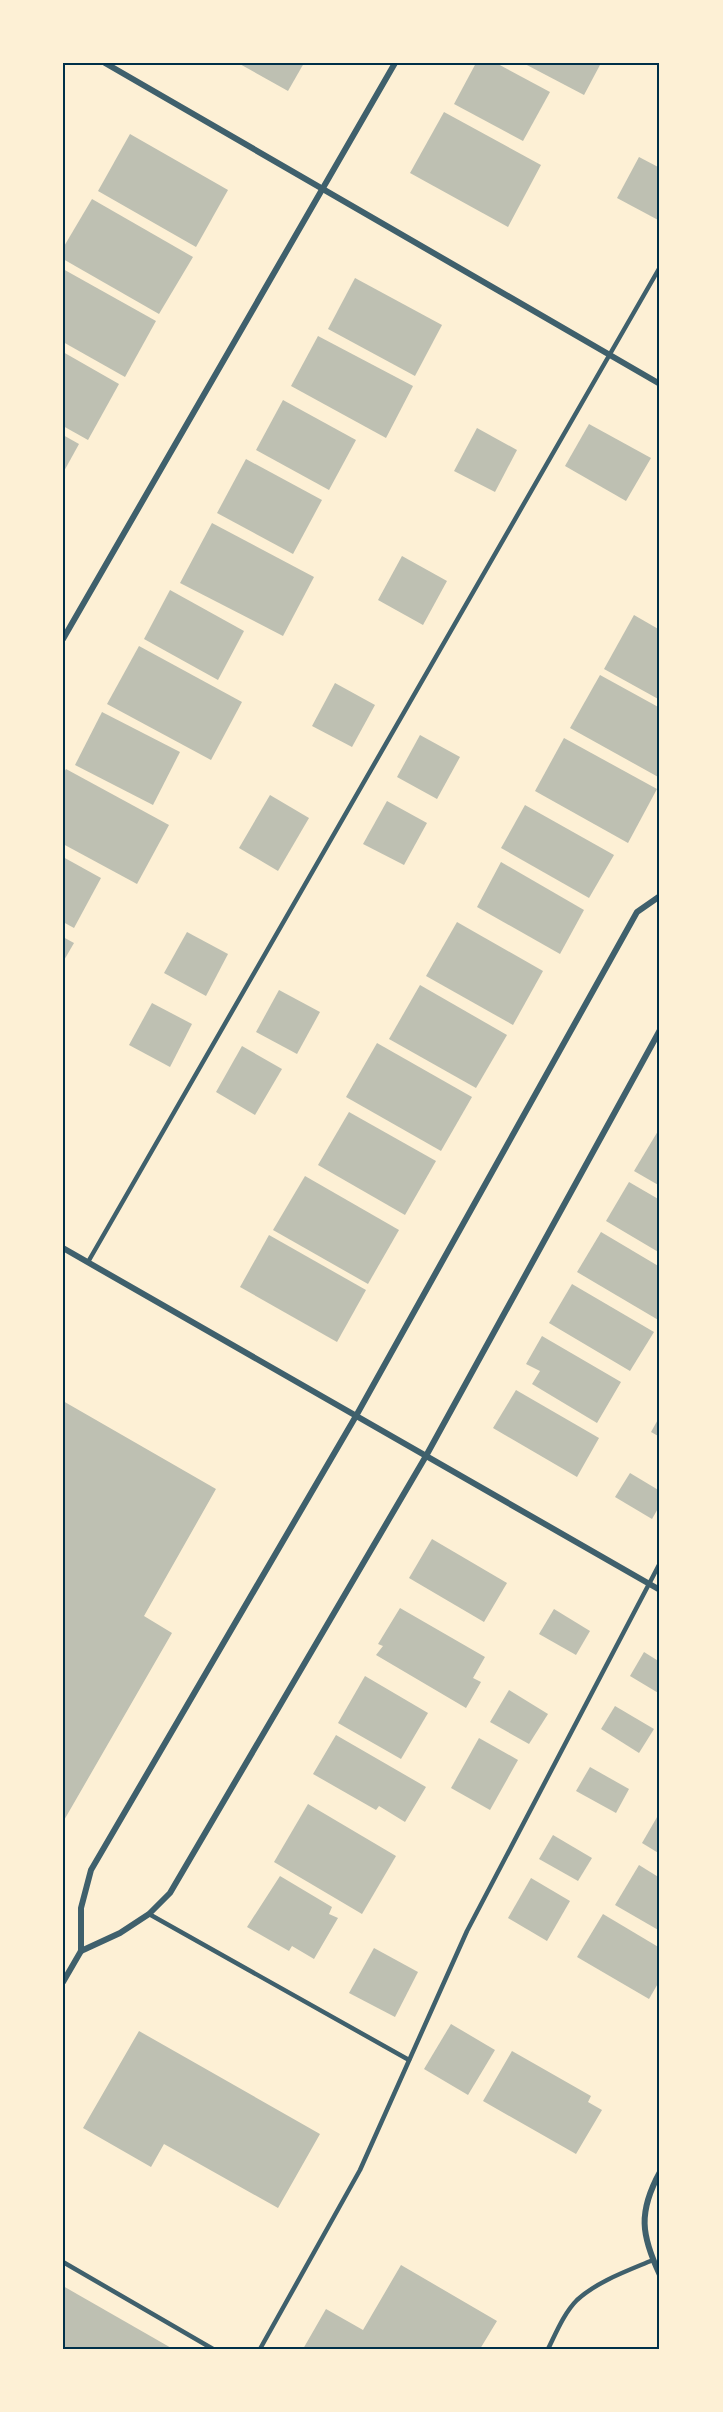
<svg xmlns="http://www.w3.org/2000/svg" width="723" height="2412" font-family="Commissioner,sans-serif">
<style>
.building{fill:#bec0b2}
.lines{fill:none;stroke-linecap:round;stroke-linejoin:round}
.service{stroke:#3f606c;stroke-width:4.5}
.minor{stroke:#3f606c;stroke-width:6}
.neatline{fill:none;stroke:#003049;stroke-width:2}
</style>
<rect width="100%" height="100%" fill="#fdf0d5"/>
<g class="building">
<path d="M 238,63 L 304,63 L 288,91 Z"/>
<path d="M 476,63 L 496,63 L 550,92 L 523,141 L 454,104 Z"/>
<path d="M 523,63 L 601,63 L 584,95 Z"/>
<path d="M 444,112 L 541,165 L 508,227 L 410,173 Z"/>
<path d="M 130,134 L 228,190 L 196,247 L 98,191 Z"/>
<path d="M 639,157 L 660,168 L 660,221 L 617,198 Z"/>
<path d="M 92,199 L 193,257 L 159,314 L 63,259 L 63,248 Z"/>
<path d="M 63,269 L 156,321 L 125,377 L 63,342 Z"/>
<path d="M 355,278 L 442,325 L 415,376 L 328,329 Z"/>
<path d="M 318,336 L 413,386 L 386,438 L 291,386 Z"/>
<path d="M 63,352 L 119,384 L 88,440 L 63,426 Z"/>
<path d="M 283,400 L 356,440 L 329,490 L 256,450 Z"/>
<path d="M 589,424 L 651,458 L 626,501 L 565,466 Z"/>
<path d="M 477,428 L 517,450 L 495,492 L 454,471 Z"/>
<path d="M 63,435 L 79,444 L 63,473 Z"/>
<path d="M 246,459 L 322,500 L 293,554 L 217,513 Z"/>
<path d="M 212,523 L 314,577 L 283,636 L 180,583 Z"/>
<path d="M 402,556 L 447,581 L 423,625 L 378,600 Z"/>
<path d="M 170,590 L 244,631 L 218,680 L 144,639 Z"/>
<path d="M 634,615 L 660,630 L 660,700 L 604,669 Z"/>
<path d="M 139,646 L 242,702 L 211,760 L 107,704 Z"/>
<path d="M 600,675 L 660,708 L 660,778 L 570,728 Z"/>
<path d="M 335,683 L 375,705 L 352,747 L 312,726 Z"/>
<path d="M 102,712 L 180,752 L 153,805 L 75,765 Z"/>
<path d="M 420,735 L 460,757 L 437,799 L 397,777 Z"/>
<path d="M 564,738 L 657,789 L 628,843 L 535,791 Z"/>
<path d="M 66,769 L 169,825 L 137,884 L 63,844 L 63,774 Z"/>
<path d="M 270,795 L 309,818 L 278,871 L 239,848 Z"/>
<path d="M 387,801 L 427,823 L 404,865 L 363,844 Z"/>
<path d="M 525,805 L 614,855 L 589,898 L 501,848 Z"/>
<path d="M 63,857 L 101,878 L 74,928 L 63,922 Z"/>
<path d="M 501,862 L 584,910 L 560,954 L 477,907 Z"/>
<path d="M 457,922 L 543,971 L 513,1025 L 426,976 Z"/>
<path d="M 187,932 L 228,954 L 206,996 L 164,973 Z"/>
<path d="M 63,937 L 74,943 L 63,962 Z"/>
<path d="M 420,985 L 507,1035 L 476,1088 L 389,1039 Z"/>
<path d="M 279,990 L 320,1012 L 297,1054 L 256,1032 Z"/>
<path d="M 152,1003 L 192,1024 L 170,1067 L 129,1045 Z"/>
<path d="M 377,1043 L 472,1097 L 441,1151 L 346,1097 Z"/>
<path d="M 242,1046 L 282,1069 L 255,1115 L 216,1092 Z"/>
<path d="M 349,1112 L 436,1161 L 405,1215 L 318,1165 Z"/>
<path d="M 658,1131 L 660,1133 L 660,1186 L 634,1171 Z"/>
<path d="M 305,1176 L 399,1230 L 368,1284 L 273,1230 Z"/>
<path d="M 629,1182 L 660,1200 L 660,1253 L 606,1221 Z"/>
<path d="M 601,1232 L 660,1267 L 660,1321 L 577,1272 Z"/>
<path d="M 269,1235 L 366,1290 L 337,1342 L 240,1287 Z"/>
<path d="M 572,1284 L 654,1332 L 630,1371 L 549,1323 Z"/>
<path d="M 542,1336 L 621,1382 L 597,1423 L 532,1384 L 540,1371 L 526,1364 Z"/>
<path d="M 516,1390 L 599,1438 L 577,1477 L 493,1428 Z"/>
<path d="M 63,1401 L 216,1489 L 144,1616 L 172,1633 L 63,1822 Z"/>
<path d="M 660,1416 L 660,1437 L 651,1432 Z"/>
<path d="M 630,1473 L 660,1491 L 660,1505 L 652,1519 L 615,1497 Z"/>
<path d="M 432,1539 L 507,1583 L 484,1622 L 409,1578 Z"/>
<path d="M 400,1608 L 485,1657 L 473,1678 L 481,1682 L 466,1708 L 376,1655 L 383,1646 L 378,1644 Z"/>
<path d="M 554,1609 L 590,1631 L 576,1655 L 539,1634 Z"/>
<path d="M 644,1652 L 660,1662 L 660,1694 L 630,1676 Z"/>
<path d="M 365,1676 L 428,1713 L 401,1759 L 338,1723 Z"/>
<path d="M 509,1690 L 548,1714 L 529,1744 L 490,1722 Z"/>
<path d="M 615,1706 L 654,1729 L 639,1753 L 601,1729 Z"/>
<path d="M 336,1735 L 426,1787 L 405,1822 L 379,1806 L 376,1810 L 313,1774 Z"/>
<path d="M 479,1738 L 518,1760 L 490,1810 L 451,1788 Z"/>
<path d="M 590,1767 L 629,1789 L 616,1813 L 576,1791 Z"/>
<path d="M 308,1804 L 396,1856 L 362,1914 L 274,1862 Z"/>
<path d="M 660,1812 L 660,1854 L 642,1843 Z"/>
<path d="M 553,1835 L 592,1858 L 578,1881 L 539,1859 Z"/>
<path d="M 639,1865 L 660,1878 L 660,1931 L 615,1905 Z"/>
<path d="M 280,1876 L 332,1907 L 329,1914 L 338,1918 L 314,1959 L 292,1946 L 289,1951 L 247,1927 Z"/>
<path d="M 531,1878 L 570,1901 L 547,1941 L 508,1918 Z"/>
<path d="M 603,1914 L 660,1948 L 660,1980 L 649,1999 L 577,1957 Z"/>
<path d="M 374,1948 L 418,1972 L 395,2017 L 349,1993 Z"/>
<path d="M 451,2024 L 495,2050 L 468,2095 L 424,2069 Z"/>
<path d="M 139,2031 L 320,2134 L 278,2208 L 164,2144 L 151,2167 L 83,2128 Z"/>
<path d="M 512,2051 L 591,2096 L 588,2102 L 602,2110 L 576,2154 L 483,2101 Z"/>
<path d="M 401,2265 L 497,2321 L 480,2349 L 303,2349 L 326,2309 L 363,2330 Z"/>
<path d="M 63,2286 L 173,2349 L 63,2349 Z"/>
</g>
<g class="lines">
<g class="service">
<path d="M 88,1262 L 660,267"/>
<path d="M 149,1914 L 409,2060"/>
<path d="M 63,2262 L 213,2349"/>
<path d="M 260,2349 L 360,2170 L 467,1931 L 660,1563"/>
<path d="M 548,2349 C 556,2333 564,2313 577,2300 C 598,2281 627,2271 653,2260"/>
</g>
<g class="minor">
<path d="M 105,63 L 660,384"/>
<path d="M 63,639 L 395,63"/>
<path d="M 63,1248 L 660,1590"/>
<path d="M 81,1951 L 120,1933 L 149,1914 L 170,1893 L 426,1456 L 660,1030"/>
<path d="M 63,1982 L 81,1951 L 81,1908 L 91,1870 L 356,1416 L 637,912 L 660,896"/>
<path d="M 660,2172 C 638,2212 641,2235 660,2275"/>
</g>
</g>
<rect width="723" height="2412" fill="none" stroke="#fdf0d5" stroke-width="129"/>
<rect x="64" y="64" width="594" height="2284" class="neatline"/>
</svg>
